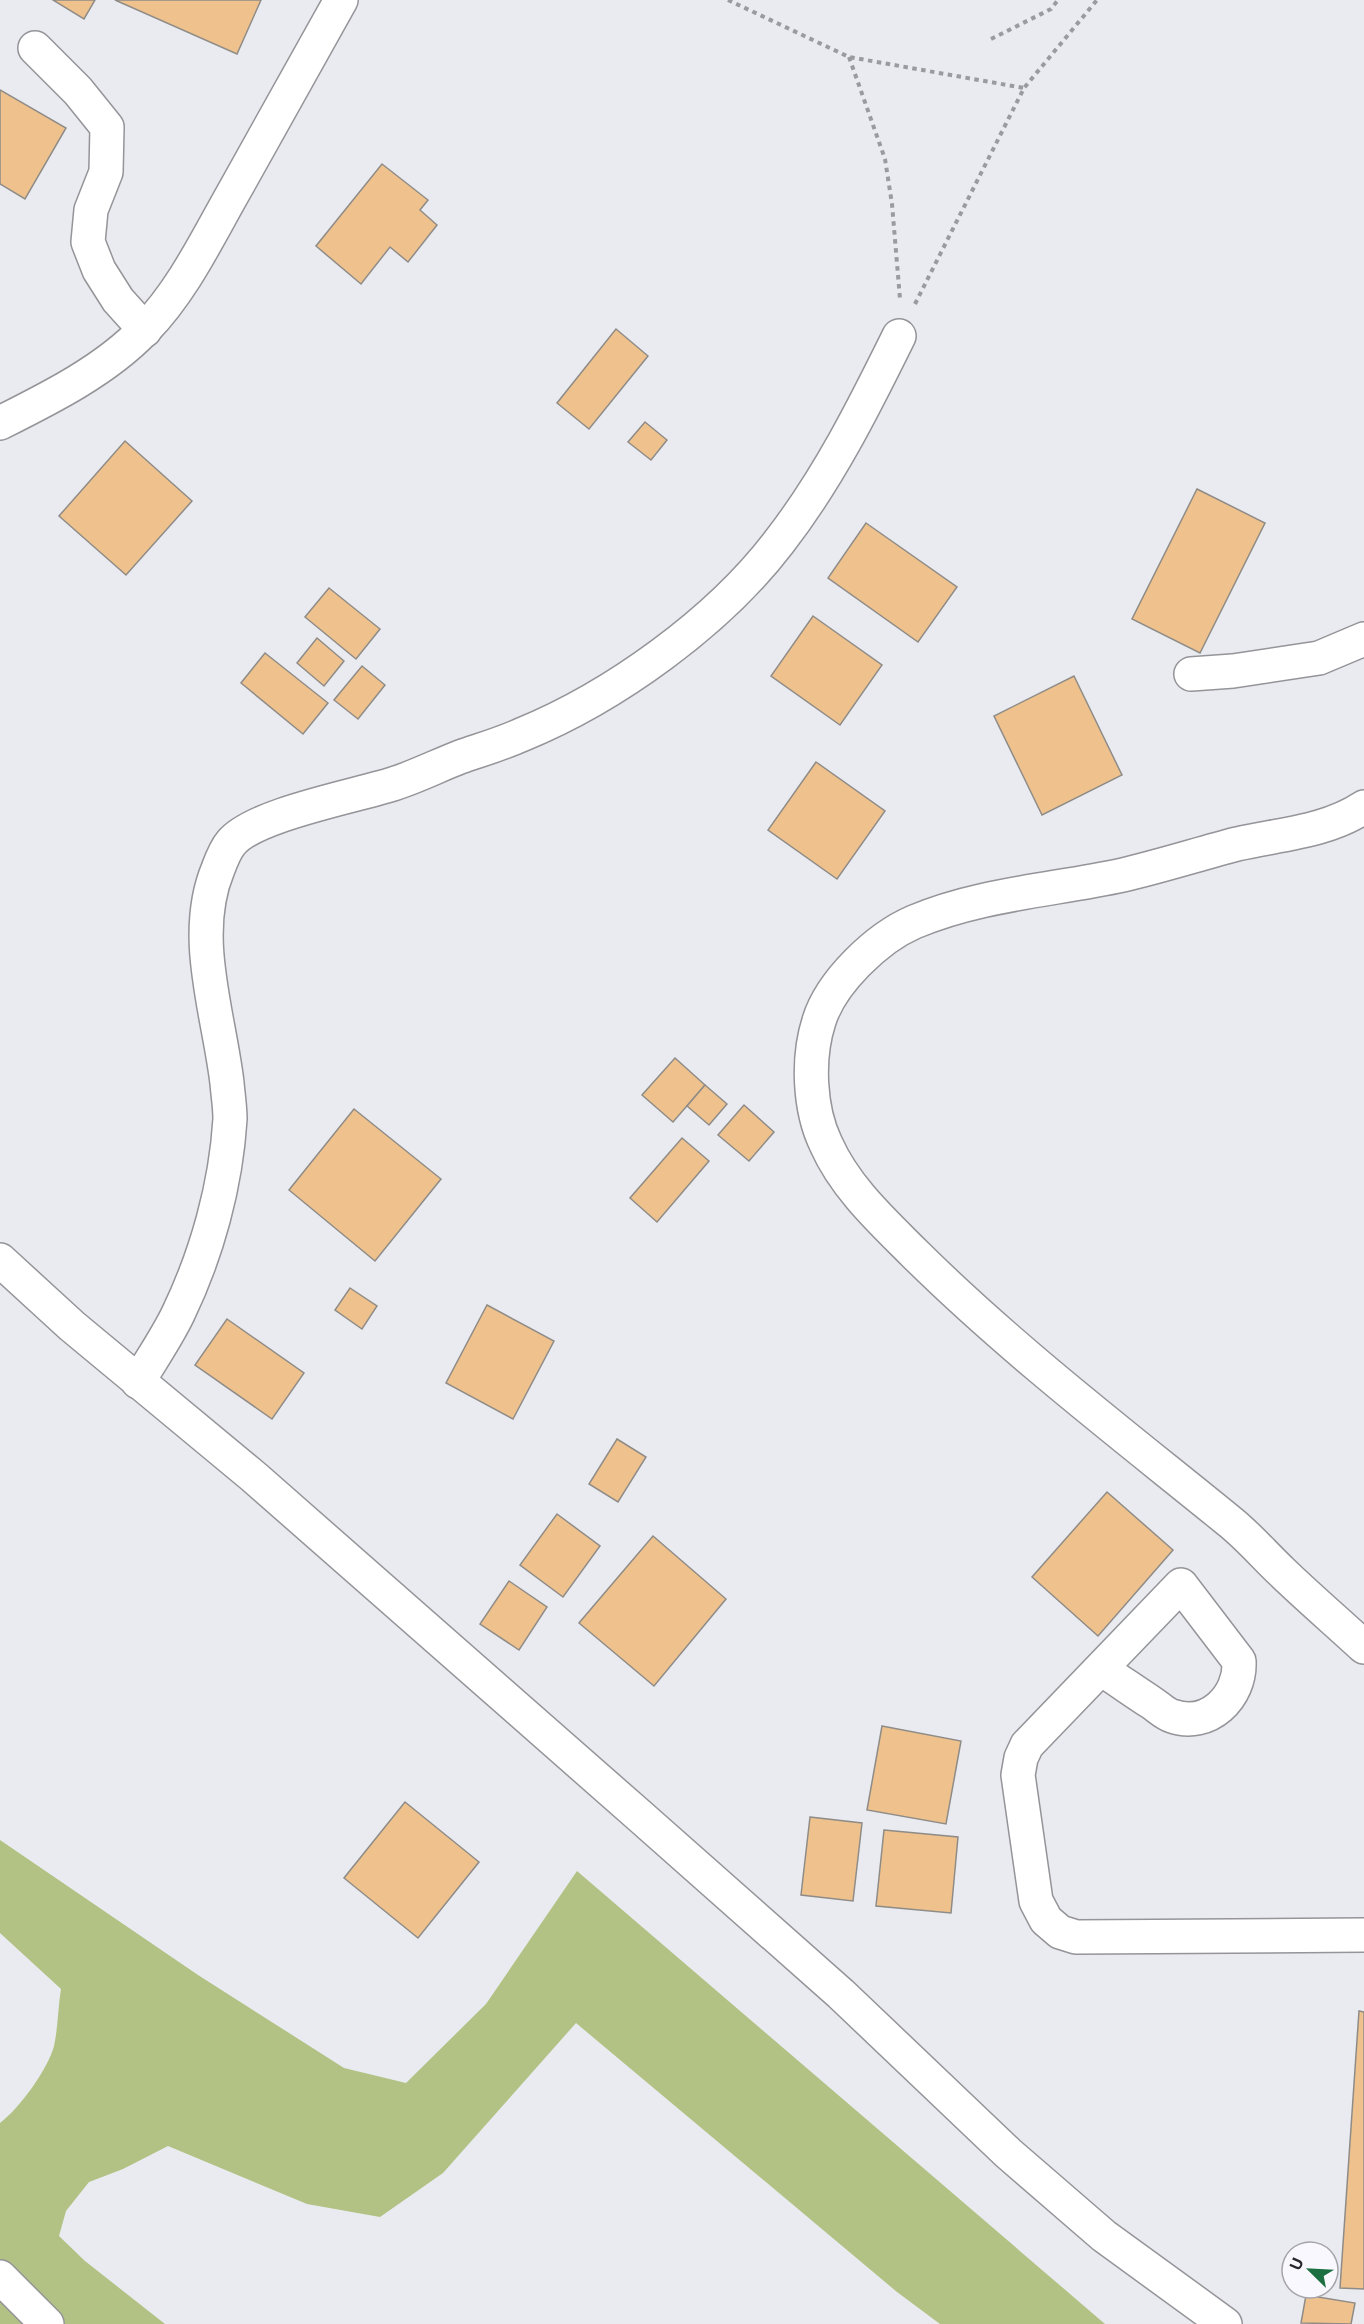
<svg xmlns="http://www.w3.org/2000/svg" width="1364" height="2324" font-family="'Noto Sans',sans-serif">
<style>
.forest{fill:#b1c284}
.building{fill:#efc28d;stroke:#8f8c88;stroke-width:1.5}
.lines{fill:none;stroke-linecap:round;stroke-linejoin:round}
.minor-casing{stroke:#949499;stroke-width:36}
.path{stroke:#9a9b9e;stroke-width:4;stroke-dasharray:4.5 4.5;stroke-linecap:butt}
.minor{stroke:#fff;stroke-width:33}
</style>
<rect width="100%" height="100%" fill="#eaebf0"/>
<path class="forest" d="M 0,1840 L 198,1975 L 344,2068 L 406,2083 L 486,2004 L 577,1871 L 1105,2324 L 940,2324 L 897,2292 L 576,2023 L 443,2173 L 380,2217 L 307,2204 L 168,2146 L 123,2169 L 89,2182 L 66,2211 L 59,2236 L 85,2261 L 165,2324 L 0,2324 L 0,2123 C 19,2109 48,2069 54,2046 C 58,2028 58,2007 61,1989 L 0,1933 Z"/>
<g class="building">
<path d="M 53,0 L 95,0 L 84,19 Z"/>
<path d="M 115,0 L 261,0 L 237,54 Z"/>
<path d="M 0,90 L 66,128 L 25,199 L 0,184 Z"/>
<path d="M 382,164 L 428,200 L 420,210 L 437,225 L 408,262 L 390,247 L 361,284 L 316,246 Z"/>
<path d="M 616,329 L 648,356 L 589,429 L 557,403 Z"/>
<path d="M 645,422 L 667,440 L 651,460 L 628,442 Z"/>
<path d="M 125,441 L 192,501 L 126,575 L 59,516 Z"/>
<path d="M 1197,489 L 1265,523 L 1200,653 L 1132,619 Z"/>
<path d="M 866,523 L 957,587 L 918,642 L 828,578 Z"/>
<path d="M 329,588 L 380,629 L 356,659 L 305,617 Z"/>
<path d="M 813,616 L 882,665 L 840,725 L 771,676 Z"/>
<path d="M 317,638 L 344,661 L 324,686 L 297,663 Z"/>
<path d="M 265,653 L 328,703 L 303,734 L 241,683 Z"/>
<path d="M 362,666 L 385,685 L 358,719 L 334,700 Z"/>
<path d="M 1074,676 L 1122,775 L 1042,815 L 994,716 Z"/>
<path d="M 816,762 L 885,811 L 837,879 L 768,830 Z"/>
<path d="M 675,1058 L 705,1085 L 673,1122 L 642,1095 Z"/>
<path d="M 705,1085 L 727,1104 L 709,1125 L 687,1106 Z"/>
<path d="M 744,1105 L 774,1132 L 749,1161 L 718,1135 Z"/>
<path d="M 354,1109 L 441,1179 L 375,1261 L 289,1190 Z"/>
<path d="M 682,1138 L 709,1161 L 657,1222 L 630,1198 Z"/>
<path d="M 350,1288 L 377,1306 L 362,1329 L 335,1310 Z"/>
<path d="M 487,1305 L 554,1341 L 513,1419 L 446,1383 Z"/>
<path d="M 227,1319 L 304,1373 L 272,1419 L 195,1365 Z"/>
<path d="M 617,1439 L 646,1457 L 618,1502 L 589,1484 Z"/>
<path d="M 1107,1492 L 1173,1550 L 1098,1636 L 1032,1577 Z"/>
<path d="M 557,1514 L 600,1546 L 563,1597 L 520,1565 Z"/>
<path d="M 653,1536 L 726,1599 L 654,1686 L 579,1623 Z"/>
<path d="M 509,1581 L 547,1607 L 519,1650 L 480,1624 Z"/>
<path d="M 882,1726 L 961,1741 L 946,1824 L 867,1810 Z"/>
<path d="M 405,1802 L 479,1862 L 418,1938 L 344,1878 Z"/>
<path d="M 810,1817 L 862,1823 L 853,1901 L 801,1895 Z"/>
<path d="M 884,1830 L 958,1837 L 951,1913 L 876,1906 Z"/>
<path d="M 1359,2011 L 1364,2012 L 1364,2289 L 1340,2288 Z"/>
<path d="M 1306,2295 L 1355,2303 L 1351,2324 L 1301,2323 Z"/>
</g>
<g class="lines">
<defs>
<g id="minor">
<path d="M 35,48 L 78,91 L 107,127 L 106,172 L 91,210 L 88,242 L 99,270 L 118,300 L 145,330"/>
<path d="M 0,423 C 50,398 106,370 145,329 C 182,291 206,241 232,195 C 268,130 304,65 341,0"/>
<path d="M 1191,674 L 1233,671 L 1319,658 L 1364,639"/>
<path d="M 1364,807 C 1326,832 1281,834 1237,844 C 1199,854 1161,866 1123,875 C 1054,890 980,894 914,922 C 877,938 831,982 819,1021 C 807,1058 809,1109 826,1144 C 845,1187 881,1220 914,1253 C 1012,1350 1122,1434 1229,1521 C 1248,1536 1264,1555 1282,1572 C 1309,1598 1337,1622 1364,1647"/>
<path d="M 0,1260 L 72,1326 L 254,1477 L 641,1817 L 841,1994 L 1008,2153 L 1104,2236 L 1225,2324"/>
<path d="M 138,1382 C 151,1360 167,1337 178,1314 C 207,1254 226,1185 230,1119 C 230,1107 228,1095 227,1083 C 219,1014 190,936 218,869 C 221,861 225,850 231,843 C 253,815 355,796 393,784 C 415,777 437,766 460,757 C 480,750 501,744 521,735 C 614,697 718,622 779,542 C 828,479 864,407 899,336"/>
<path d="M 1101,1669 C 1118,1680 1135,1692 1152,1703 C 1158,1707 1165,1714 1172,1716 C 1208,1729 1241,1697 1239,1661 L 1181,1585 L 1027,1745 L 1021,1758 L 1018,1775 L 1036,1901 L 1046,1920 L 1060,1932 L 1076,1937 L 1364,1935"/>
<path d="M 0,2277 L 47,2324"/>
</g>
</defs>
<use href="#minor" class="minor-casing"/>
<g class="path">
<path d="M 728,0 L 849,57 L 1024,88"/>
<path d="M 991,39 L 1051,9 L 1058,0"/>
<path d="M 849,57 L 885,159 L 892,204 L 900,299"/>
<path d="M 915,304 L 1024,88 L 1097,0"/>
</g>
<use href="#minor" class="minor"/>
</g>
<g transform="translate(1310 2270) rotate(294)"><circle r="28" fill="#f8f8fe" stroke="#a5a5a9" stroke-width="1.5"/>
<path d="M0-4.5L10 22L0 15L-10 22Z" fill="#1b6f40"/>
<text y="-9" font-size="16" font-weight="bold" text-anchor="middle" fill="#28282a">U</text>
</g>
</svg>
